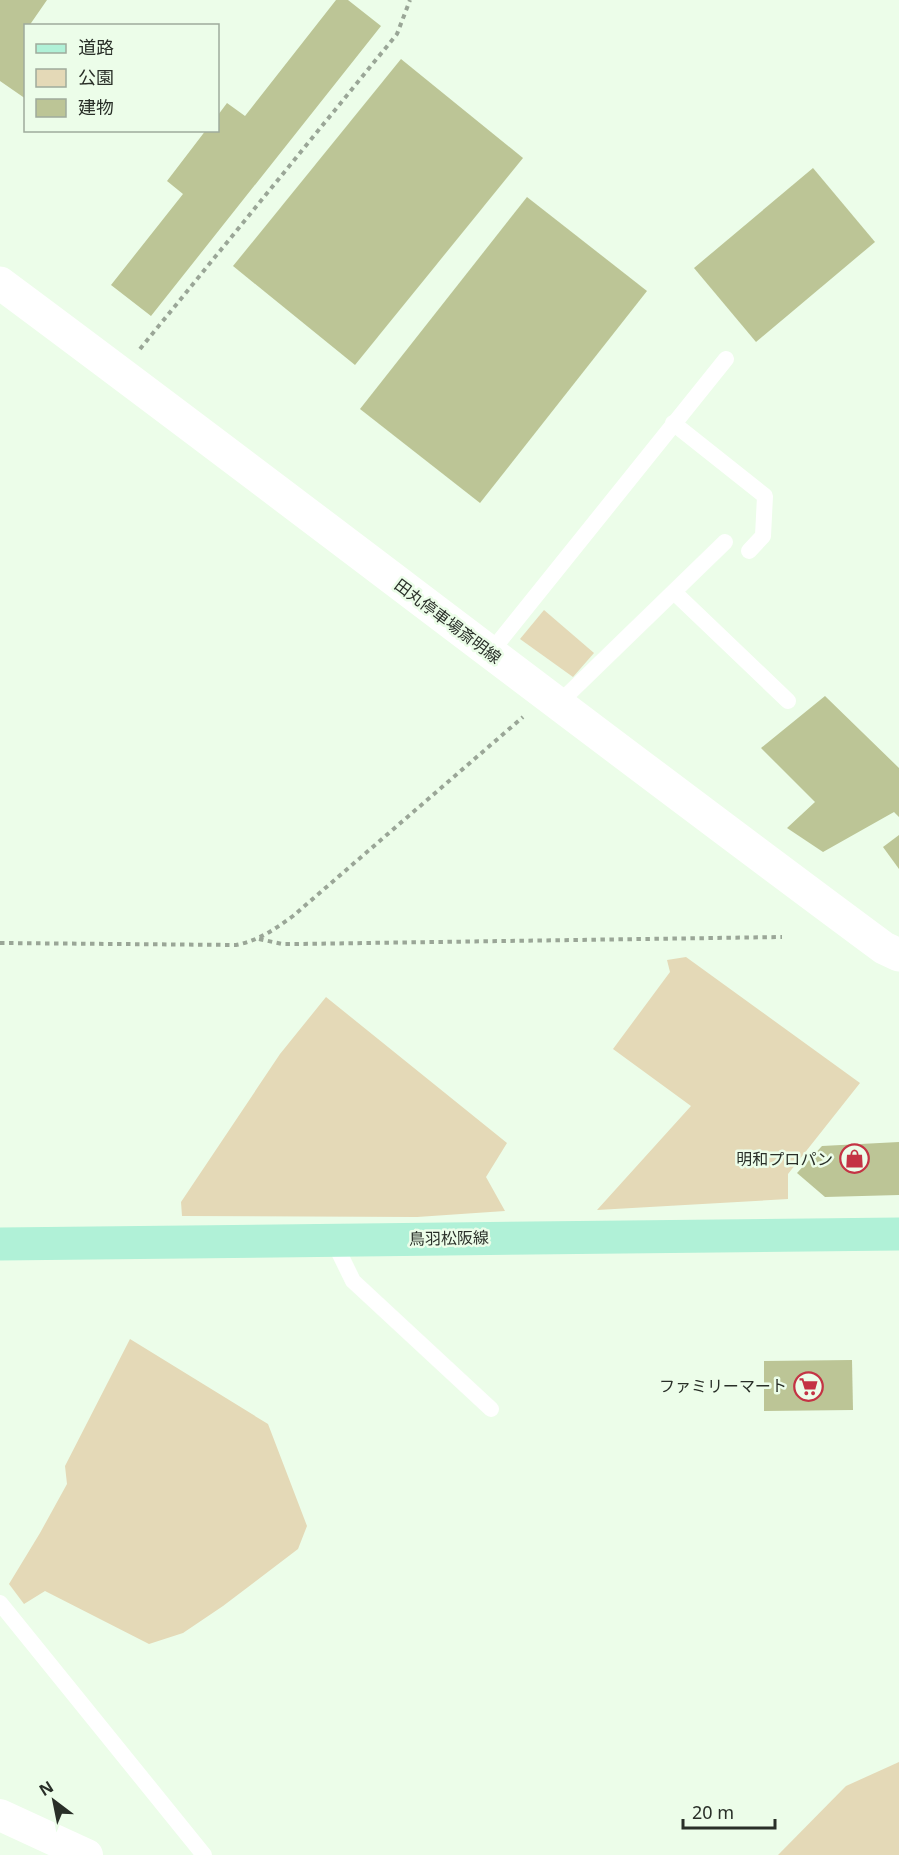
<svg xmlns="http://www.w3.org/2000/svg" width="899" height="1855" font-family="'Noto Sans','Noto Sans JP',sans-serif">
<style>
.green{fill:#e4d9b7}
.building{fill:#bcc596}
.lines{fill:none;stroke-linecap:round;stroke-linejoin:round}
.path{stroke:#9aa697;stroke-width:4;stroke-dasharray:4.5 4.5;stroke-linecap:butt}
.service{stroke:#fff;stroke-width:16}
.minor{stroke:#fff;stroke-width:32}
.secondary{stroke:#fff;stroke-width:33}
.primary{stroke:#b0f1d7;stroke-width:33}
.labels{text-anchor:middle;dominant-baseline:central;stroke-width:5;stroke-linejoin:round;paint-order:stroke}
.street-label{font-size:16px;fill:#292f28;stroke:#ecfde9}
.poi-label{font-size:16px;fill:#292f28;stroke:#ecfde9;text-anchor:end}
</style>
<rect width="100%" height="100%" fill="#ecfde9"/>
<g class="green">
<path d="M 544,610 L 594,653 L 573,677 L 520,639 Z"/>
<path d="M 686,957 L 860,1083 L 788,1174 L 788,1199 L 597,1210 L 691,1106 L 613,1049 L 670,972 L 667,960 Z"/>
<path d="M 326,997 L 507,1143 L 486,1177 L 505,1211 L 417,1217 L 182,1216 L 181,1202 L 280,1054 Z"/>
<path d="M 130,1339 L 268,1424 L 307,1526 L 298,1549 L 223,1606 L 183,1633 L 149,1644 L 45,1591 L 24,1604 L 9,1584 L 40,1533 L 67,1484 L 65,1466 Z"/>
<path d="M 899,1762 L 899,1855 L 778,1855 L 846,1786 Z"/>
</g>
<g class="building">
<path d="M 0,0 L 47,0 L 29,26 L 26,26 L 26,99 L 0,81 Z"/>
<path d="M 336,0 L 348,0 L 381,26 L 151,316 L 111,285 L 183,194 L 167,181 L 206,130 L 218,130 L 218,115 L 227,103 L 245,116 Z"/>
<path d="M 401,59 L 523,158 L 355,365 L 233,266 Z"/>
<path d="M 813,168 L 875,242 L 756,342 L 694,268 Z"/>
<path d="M 527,197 L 647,291 L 480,503 L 360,409 Z"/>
<path d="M 825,696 L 899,768 L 899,817 L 894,812 L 823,852 L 787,828 L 815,802 L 761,748 Z"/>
<path d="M 899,835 L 899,869 L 883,847 Z"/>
<path d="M 899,1142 L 899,1195 L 825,1197 L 797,1173 L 822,1146 Z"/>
<path d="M 852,1360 L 853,1410 L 764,1411 L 764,1361 Z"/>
</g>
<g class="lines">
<g class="path">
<path d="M 140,349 L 397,34 L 410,0"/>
<path d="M 259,939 L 282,944 L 297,944 L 782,937"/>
<path d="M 0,943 L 236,945 C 258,941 275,929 293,916 L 523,717"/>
</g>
<g class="service">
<path d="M 673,423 L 765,496 L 763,536 L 749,551"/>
<path d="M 674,592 L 788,701"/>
<path d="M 490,653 L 726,359"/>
<path d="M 557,705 L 725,542"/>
<path d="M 333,1240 L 353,1281 L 491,1409"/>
<path d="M 0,1603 L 204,1855"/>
</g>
<path class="minor" d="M 0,1815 L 87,1855"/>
<path class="secondary" d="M 0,283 C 296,503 588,729 884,948 L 899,955"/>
<path class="primary" d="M 0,1244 L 899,1234"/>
</g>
<defs>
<symbol id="shop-ring" viewBox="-11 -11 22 22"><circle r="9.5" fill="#ecfde9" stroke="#c43344" stroke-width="1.5"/><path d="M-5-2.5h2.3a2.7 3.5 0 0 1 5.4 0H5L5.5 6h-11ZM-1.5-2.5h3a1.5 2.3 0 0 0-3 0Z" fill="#c43344"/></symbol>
<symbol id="supermarket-ring" viewBox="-11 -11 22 22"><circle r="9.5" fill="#ecfde9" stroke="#c43344" stroke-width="1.5"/><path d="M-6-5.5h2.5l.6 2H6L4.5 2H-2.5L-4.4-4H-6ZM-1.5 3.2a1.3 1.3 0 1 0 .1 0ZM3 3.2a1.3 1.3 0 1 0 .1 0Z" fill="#c43344"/></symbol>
</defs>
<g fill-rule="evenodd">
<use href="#shop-ring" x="838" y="1142" width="33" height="33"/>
<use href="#supermarket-ring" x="792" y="1370" width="33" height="33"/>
</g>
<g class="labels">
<g class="street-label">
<text transform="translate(448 621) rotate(37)">田丸停車場斎明線</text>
<text transform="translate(449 1238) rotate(-1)">鳥羽松阪線</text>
</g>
<g class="poi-label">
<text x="833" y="1159">明和プロパン</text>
<text x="787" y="1386">ファミリーマート</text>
</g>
</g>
<rect x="24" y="24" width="195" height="108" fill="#ecfde9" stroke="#9eab9c" stroke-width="1.5"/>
<rect x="36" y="44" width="30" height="9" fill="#b0f1d7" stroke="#9eab9c" stroke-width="1.5"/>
<text x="78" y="54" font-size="18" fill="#292f28">道路</text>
<rect x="36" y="69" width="30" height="18" fill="#e4d9b7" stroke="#9eab9c" stroke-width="1.5"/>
<text x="78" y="84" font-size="18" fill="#292f28">公園</text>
<rect x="36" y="99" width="30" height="18" fill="#bcc596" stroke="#9eab9c" stroke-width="1.5"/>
<text x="78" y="114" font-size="18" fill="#292f28">建物</text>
<g transform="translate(54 1801) rotate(328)" stroke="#ecfde9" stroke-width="4.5" paint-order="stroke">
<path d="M0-4.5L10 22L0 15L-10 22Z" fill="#292f28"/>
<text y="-9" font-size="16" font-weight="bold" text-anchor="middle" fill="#292f28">N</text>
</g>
<path d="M683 1819v9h92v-9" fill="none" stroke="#292f28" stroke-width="3"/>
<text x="692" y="1819" font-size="18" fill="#292f28" stroke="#ecfde9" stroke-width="4.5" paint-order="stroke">20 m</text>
</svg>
